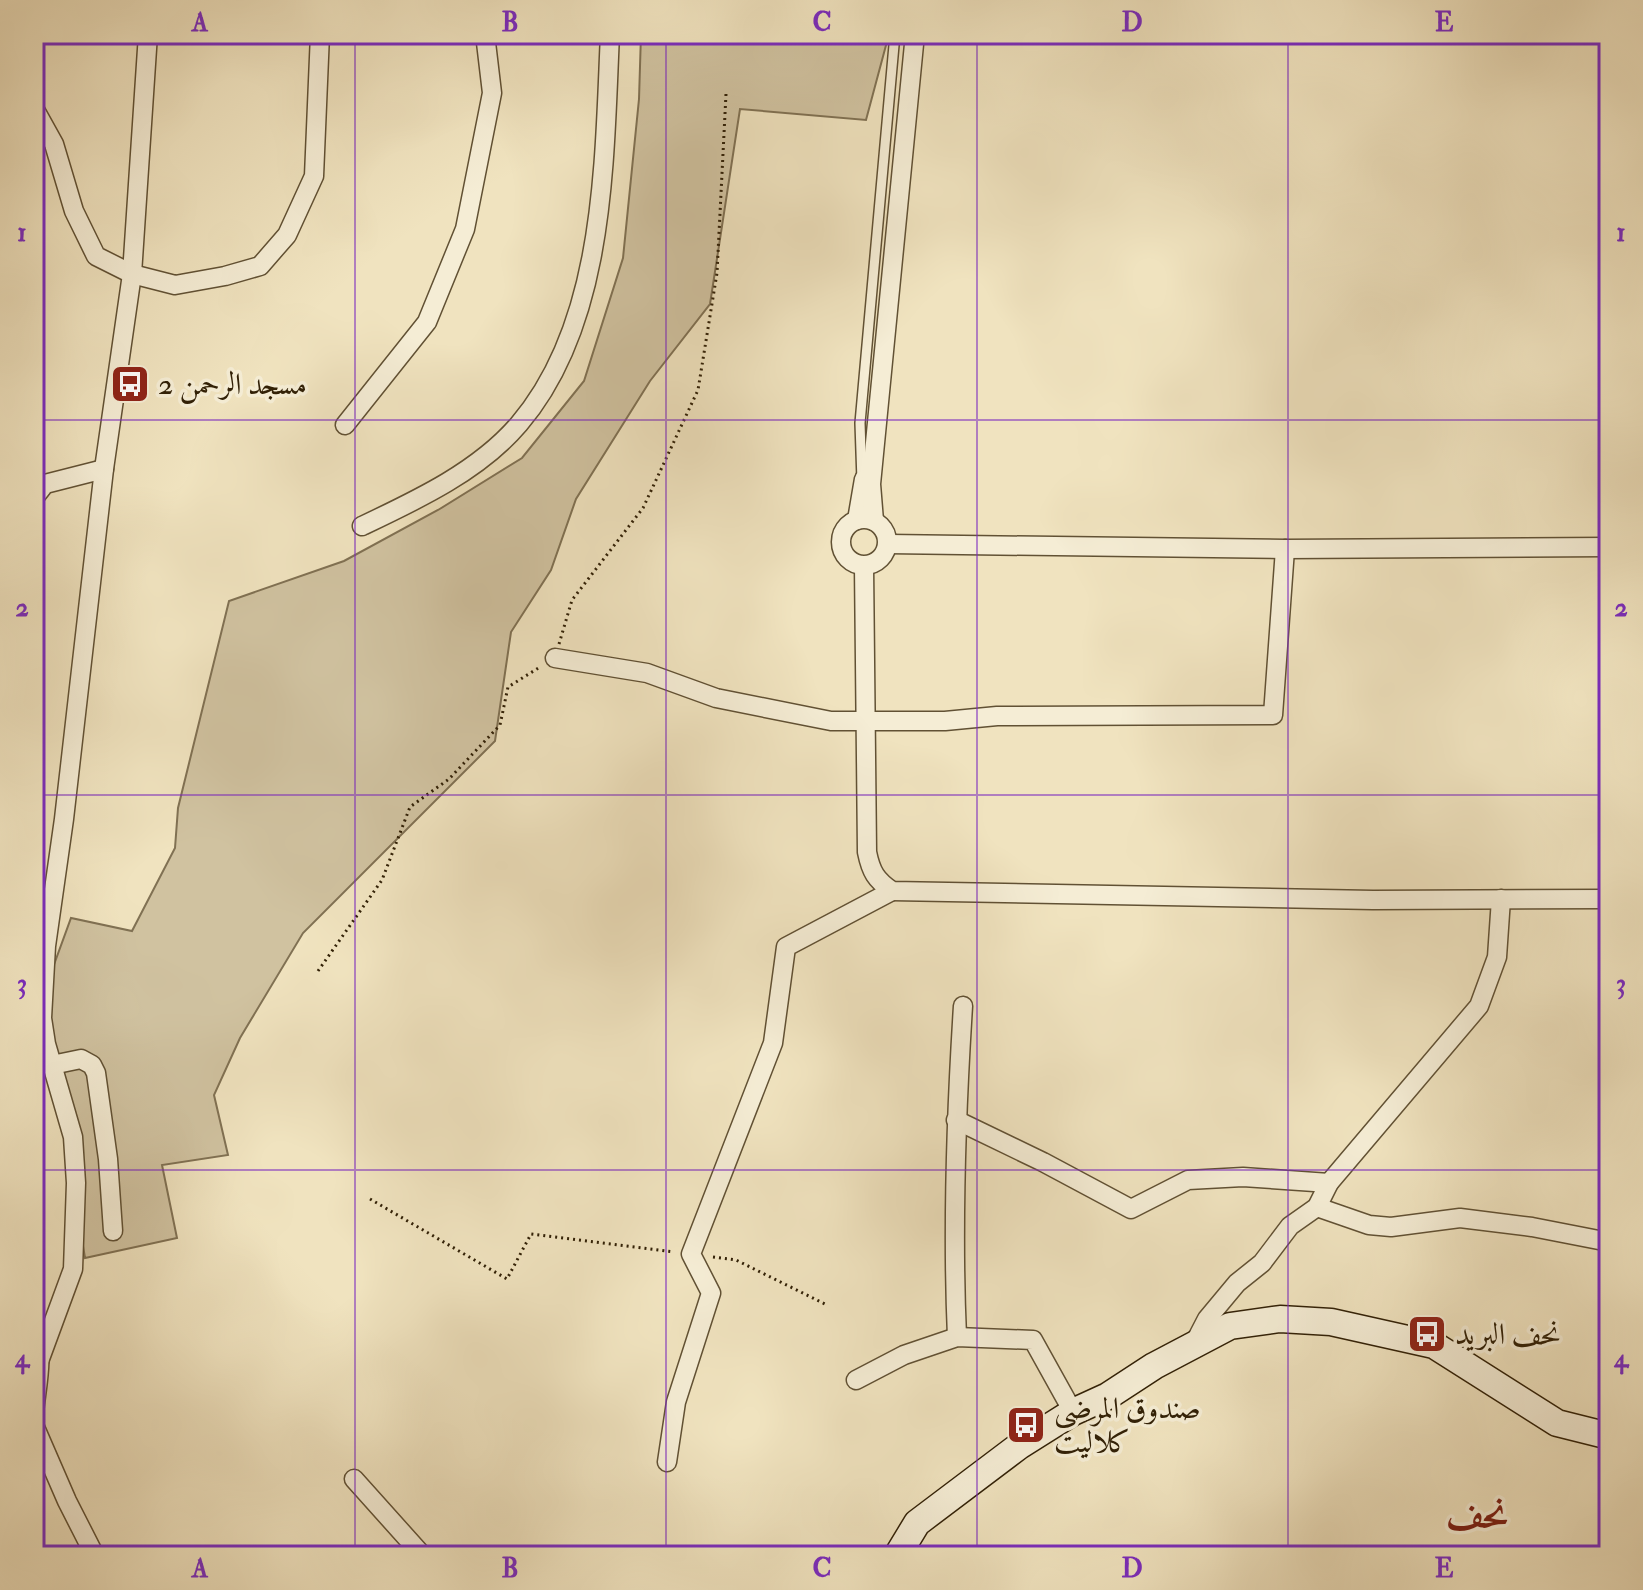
<svg xmlns="http://www.w3.org/2000/svg" width="1643" height="1590" font-family="'IM FELL Double Pica',Amiri,serif">
<style>
.green{fill:#d0c2a0;stroke:#807153;stroke-width:2}
.lines{fill:none;stroke-linecap:round;stroke-linejoin:round}
.lane-casing{stroke:#615134;stroke-width:12}
.street-casing{stroke:#615134;stroke-width:21}
.secondary-casing{stroke:#312006;stroke-width:29}
.path{stroke:#312006;stroke-width:3;stroke-dasharray:2 4;stroke-linecap:butt}
.lane{stroke:#f5edd5;stroke-width:9}
.street{stroke:#f5edd5;stroke-width:18}
.secondary{stroke:#f5edd5;stroke-width:26}
.grid{fill:none;stroke:#7b2cbf;stroke-width:2;stroke-opacity:0.55}
.labels{text-anchor:middle;dominant-baseline:central;stroke-width:7;stroke-linejoin:round;paint-order:stroke}
.poi-label{font-size:30px;fill:#312006;stroke:#f5edd5;text-anchor:start}
.district-label{font-size:38px;font-weight:bold;fill:#7a1f14;stroke:#f5edd5}
.neatline{fill:none;stroke:#7b2cbf;stroke-width:3}
.grid-label{font-size:26px;text-anchor:middle;font-weight:bold;fill:#7b2cbf}
</style>
<rect width="100%" height="100%" fill="#f0e3bf"/>
<filter id="stains"><feTurbulence type="fractalNoise" baseFrequency=".0025" numOctaves="4"/><feColorMatrix values="0 0 0 0 .2 0 0 0 0 .09 0 0 0 0 .02 0 0 0 .5 -.17"/></filter>
<radialGradient id="worn" r=".72"><stop offset=".6" stop-color="#630" stop-opacity="0"/><stop offset="1" stop-color="#630" stop-opacity=".3"/></radialGradient>
<path class="green" d="M 641,34 L 889,34 L 866,120 L 740,109 L 710,304 L 650,381 L 576,499 L 551,570 L 511,632 L 495,741 L 303,933 L 240,1038 L 214,1095 L 228,1155 L 162,1165 L 177,1238 L 85,1258 L 65,1137 L 36,1014 L 71,918 L 132,931 L 175,848 L 178,808 L 229,601 L 344,561 L 438,510 L 522,458 L 584,381 L 623,258 L 639,99 Z"/>
<g class="lines">
<defs>
<path id="lane" d="M 862,481 L 860,423 L 895,34"/>
<g id="street">
<path d="M 34,108 L 54,144 L 74,211 L 96,256 L 132,274 L 175,285 L 225,276 L 260,266 L 287,235 L 314,176 L 320,34"/>
<path d="M 345,425 L 427,322 L 465,229 L 492,93 L 485,34"/>
<path d="M 34,498 L 45,484 L 104,469"/>
<circle cx="864" cy="542" r="23"/>
<path d="M 857,520 L 864,479"/>
<path d="M 874,521 L 871,484 L 915,34"/>
<path d="M 362,526 C 417,500 479,471 519,424 C 606,322 604,161 610,34"/>
<path d="M 888,544 L 1285,549 L 1609,547"/>
<path d="M 864,566 L 867,852 C 871,872 876,880 892,891 L 1373,900 L 1609,899"/>
<path d="M 555,658 L 647,673 L 716,698 L 831,721 L 945,721 L 997,716 L 1273,715 L 1285,549"/>
<path d="M 52,1065 L 81,1059 L 92,1065 L 96,1073 L 108,1159 L 113,1231"/>
<path d="M 956,1120 L 1043,1162 L 1131,1209 L 1188,1180 L 1243,1177 L 1329,1183"/>
<path d="M 1317,1207 L 1369,1225 L 1391,1227 L 1460,1218 L 1532,1227 L 1609,1242"/>
<path d="M 34,1332 C 45,1353 36,1389 34,1413"/>
<path d="M 957,1337 C 952,1226 956,1116 963,1006"/>
<path d="M 1193,1346 L 1207,1319 L 1237,1283 L 1262,1263 L 1290,1226 L 1317,1207 L 1329,1183 L 1479,1006 L 1497,957 L 1501,899"/>
<path d="M 38,1364 L 73,1269 L 76,1183 L 73,1137 L 46,1044 L 42,1018 L 46,946 L 64,819 L 104,469 L 132,274 L 148,34"/>
<path d="M 856,1380 L 904,1355 L 957,1337 L 1033,1340 L 1073,1412"/>
<path d="M 34,1425 L 67,1501 L 95,1556"/>
<path d="M 667,1462 L 676,1402 L 711,1293 L 691,1254 L 773,1043 L 786,947 L 892,891"/>
<path d="M 354,1479 L 423,1556"/>
</g>
<path id="secondary" d="M 897,1556 L 917,1523 L 1019,1446 L 1073,1412 L 1108,1396 L 1154,1366 L 1230,1326 L 1280,1319 L 1331,1322 L 1434,1345 L 1557,1423 L 1609,1436"/>
</defs>
<use href="#lane" class="lane-casing"/>
<use href="#street" class="street-casing"/>
<use href="#secondary" class="secondary-casing"/>
<g class="path">
<path d="M 559,644 L 572,600 L 643,508 L 698,390 L 717,273 L 726,94"/>
<path d="M 318,971 L 382,880 L 410,807 L 449,779 L 500,725 L 508,687 L 540,667"/>
<path d="M 370,1199 L 507,1279 L 531,1234 L 674,1252"/>
<path d="M 713,1257 L 736,1260 L 827,1305"/>
</g>
<use href="#lane" class="lane"/>
<use href="#street" class="street"/>
<use href="#secondary" class="secondary"/>
</g>
<path class="grid" d="M 355,34 L 355,1556M 666,34 L 666,1556M 977,34 L 977,1556M 1288,34 L 1288,1556M 34,420 L 1609,420M 34,795 L 1609,795M 34,1170 L 1609,1170"/>
<defs>
<symbol id="bus-square" viewBox="-11 -11 22 22"><rect x="-9" y="-9" width="18" height="18" rx="4" fill="#8f2418" stroke="#f5edd5"/><path d="M-5-6H5V4H4V6H2V4H-2V6H-4V4H-5ZM-3.5-4V0h7V-4ZM-3.5 1.2v1.5H-2V1.2ZM2 1.2v1.5H3.5V1.2Z" fill="#fff"/></symbol>
</defs>
<g fill-rule="evenodd">
<use href="#bus-square" x="108" y="362" width="44" height="44"/>
<use href="#bus-square" x="1405" y="1312" width="44" height="44"/>
<use href="#bus-square" x="1004" y="1403" width="44" height="44"/>
</g>
<g class="labels">
<g class="poi-label">
<text x="158" y="384">مسجد الرحمن 2</text>
<text x="1455" y="1334">نحف البريد</text>
<text x="1054" y="1408">صندوق المرضى<tspan x="1054" dy="34">كلاليت</tspan></text>
</g>
<g class="district-label">
<text x="1477" y="1515">نحف</text>
</g>
</g>
<rect width="1643" height="1590" fill="none" stroke="#f0e3bf" stroke-width="88"/>
<rect x="44" y="44" width="1555" height="1502" class="neatline"/>
<g class="grid-label">
<text x="200" y="31">A</text>
<text x="510" y="31">B</text>
<text x="822" y="31">C</text>
<text x="1132" y="31">D</text>
<text x="1444" y="31">E</text>
<text x="22" y="241">1</text>
<text x="1621" y="241">1</text>
<text x="22" y="616">2</text>
<text x="1621" y="616">2</text>
<text x="22" y="992">3</text>
<text x="1621" y="992">3</text>
<text x="22" y="1367">4</text>
<text x="1621" y="1367">4</text>
<text x="200" y="1577">A</text>
<text x="510" y="1577">B</text>
<text x="822" y="1577">C</text>
<text x="1132" y="1577">D</text>
<text x="1444" y="1577">E</text>
</g>
<rect width="100%" height="100%" filter="url(#stains)"/>
<rect width="100%" height="100%" fill="url(#worn)"/>
</svg>
